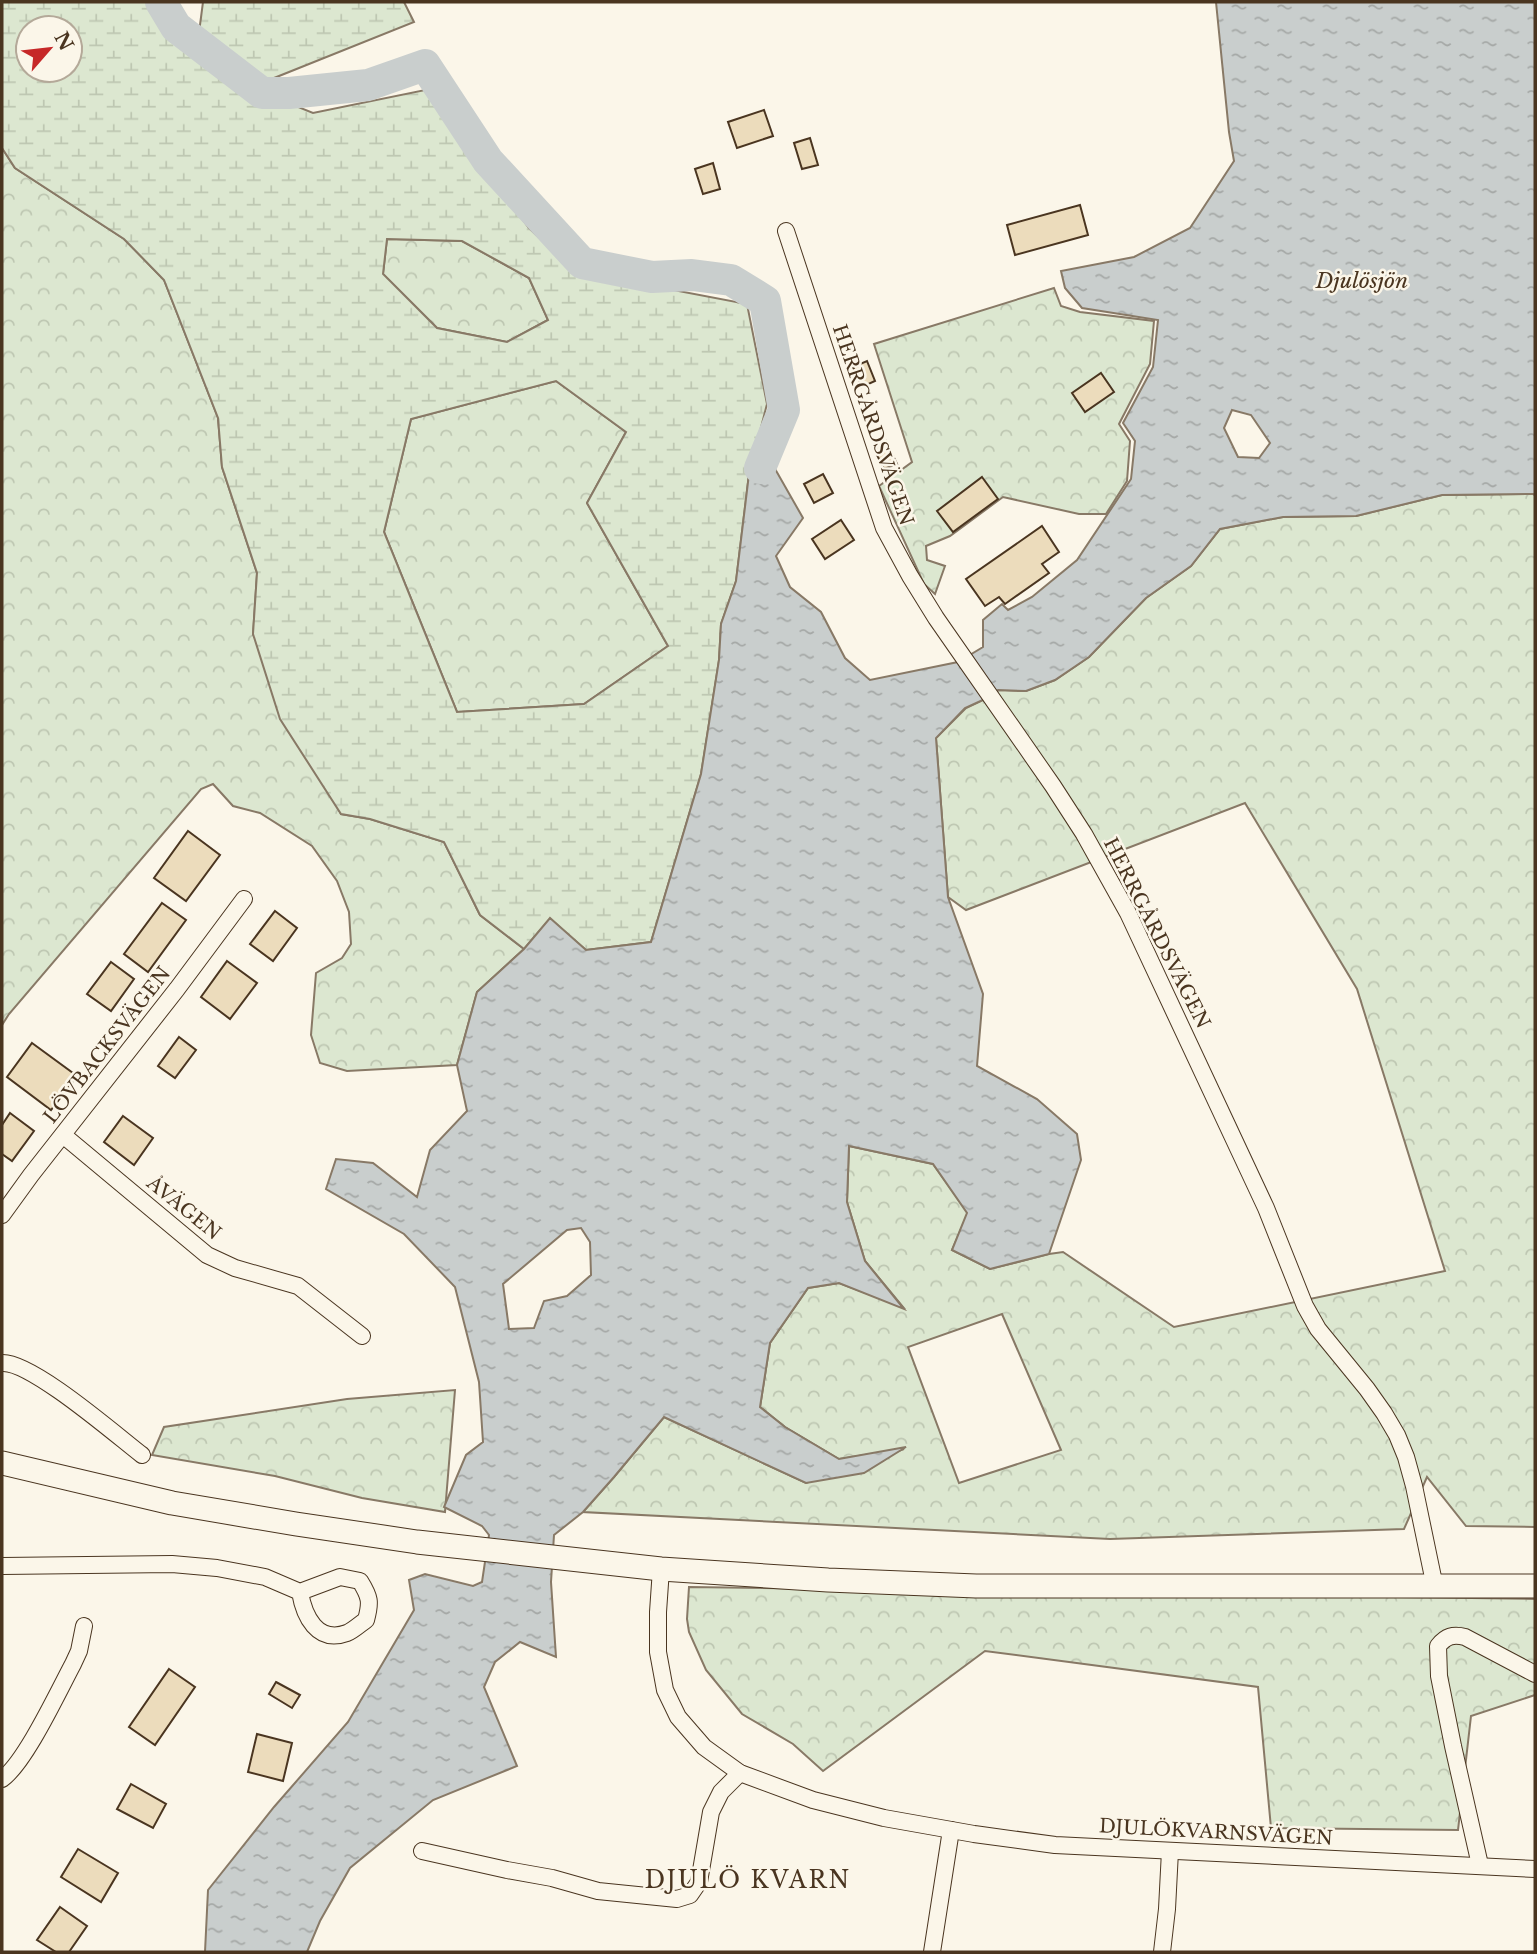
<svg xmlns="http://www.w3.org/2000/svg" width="1537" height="1954" font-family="'Libre Baskerville',serif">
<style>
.forest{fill:url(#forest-crowns);stroke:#887966;stroke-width:2;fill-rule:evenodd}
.wetland{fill:url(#wetland-marsh);stroke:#887966;stroke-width:2;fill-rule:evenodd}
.water{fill:url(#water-ripples);stroke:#887966;stroke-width:2;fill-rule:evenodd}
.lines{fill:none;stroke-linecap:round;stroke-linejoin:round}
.river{stroke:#c9cecd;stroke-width:32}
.building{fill:#ecdcbc;stroke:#4a3520;stroke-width:2}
.street-casing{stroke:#4a3520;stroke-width:18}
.secondary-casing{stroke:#4a3520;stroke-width:25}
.street{stroke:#fbf6e9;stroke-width:16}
.secondary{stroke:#fbf6e9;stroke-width:23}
.labels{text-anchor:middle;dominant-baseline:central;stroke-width:5;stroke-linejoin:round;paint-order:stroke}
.street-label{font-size:19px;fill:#4a3520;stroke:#fbf6e9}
.water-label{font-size:21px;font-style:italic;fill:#4a3520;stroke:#fbf6e9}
.quarter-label{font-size:23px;letter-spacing:2px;fill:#4a3520;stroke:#fbf6e9}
</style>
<defs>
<pattern id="forest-crowns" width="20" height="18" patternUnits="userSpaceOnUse" patternTransform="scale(1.75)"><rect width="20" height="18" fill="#dce7d0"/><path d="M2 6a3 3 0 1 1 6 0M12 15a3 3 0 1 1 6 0" fill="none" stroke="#bec7b2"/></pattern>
<pattern id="wetland-marsh" width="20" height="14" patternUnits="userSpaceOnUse" patternTransform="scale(1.75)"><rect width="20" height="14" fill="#dce7d0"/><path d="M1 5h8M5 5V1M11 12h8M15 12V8" fill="none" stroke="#bec7b2"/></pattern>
<pattern id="water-ripples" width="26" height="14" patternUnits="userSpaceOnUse" patternTransform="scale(1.75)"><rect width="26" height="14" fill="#c9cecd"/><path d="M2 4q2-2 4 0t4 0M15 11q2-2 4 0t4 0" fill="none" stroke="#a5a8a6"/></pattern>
</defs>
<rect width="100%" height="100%" fill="#fbf6e9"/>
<g class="forest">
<path d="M 2,148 L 15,168 L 124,239 L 164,280 L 218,418 L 222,467 L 257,573 L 253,634 L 341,814 L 370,819 L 444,842 L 480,915 L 524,949 L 477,992 L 457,1065 L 347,1071 L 320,1063 L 311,1035 L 316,973 L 342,958 L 351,944 L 349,912 L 337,881 L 312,846 L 260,813 L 233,806 L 213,784 L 201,789 L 9,1014 L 2,1025 Z"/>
<path d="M 387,239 L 462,241 L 529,278 L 548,320 L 507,342 L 437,328 L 383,274 Z"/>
<path d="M 1054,288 L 1061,306 L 1080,312 L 1154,321 L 1150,364 L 1119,424 L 1130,441 L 1127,481 L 1106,514 L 1079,514 L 1003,497 L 950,536 L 926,546 L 927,560 L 945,566 L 935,594 L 924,584 L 879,486 L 912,462 L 874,344 Z"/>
<path d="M 556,381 L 626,432 L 587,503 L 668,646 L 584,704 L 457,712 L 384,532 L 411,419 Z"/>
<path d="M 1534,494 L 1535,495 L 1535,1527 L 1466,1526 L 1427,1477 L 1404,1529 L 1110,1539 L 583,1512 L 614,1477 L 664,1417 L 806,1483 L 904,1449 L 839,1459 L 785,1427 L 760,1407 L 770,1343 L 808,1288 L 839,1283 L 903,1307 L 865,1261 L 847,1202 L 849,1146 L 933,1164 L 968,1213 L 952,1250 L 990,1269 L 1049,1254 L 1063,1252 L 1174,1327 L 1445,1271 L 1357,989 L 1245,803 L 966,910 L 948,897 L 936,738 L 966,708 L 985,699 L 999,690 L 1026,691 L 1055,680 L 1089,657 L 1146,598 L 1191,566 L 1220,529 L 1283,517 L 1356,516 L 1442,495 ZM 1002,1314 L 1061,1450 L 959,1483 L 908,1347 Z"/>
<path d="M 455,1390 L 445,1512 L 362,1498 L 275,1476 L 152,1455 L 164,1427 L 347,1399 Z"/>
<path d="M 689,1587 L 1535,1599 L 1535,1695 L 1471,1716 L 1458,1830 L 1271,1828 L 1258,1687 L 985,1651 L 823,1771 L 793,1744 L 742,1714 L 706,1670 L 689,1632 L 687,1619 Z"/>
</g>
<g class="wetland">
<path d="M 2,2 L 156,2 L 157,10 L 190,45 L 251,88 L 313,113 L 425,90 L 529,228 L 574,271 L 747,304 L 767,404 L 749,474 L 736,581 L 721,624 L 719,660 L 701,774 L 651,942 L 586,950 L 550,919 L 524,949 L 480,915 L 444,842 L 370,819 L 341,814 L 280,719 L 253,634 L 257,573 L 222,467 L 218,418 L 164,280 L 124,239 L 15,168 L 2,148 ZM 28,28 L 70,28 L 70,70 L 28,70 ZM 387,239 L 462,241 L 529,278 L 548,320 L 507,342 L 437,328 L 383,274 ZM 556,381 L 626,432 L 587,503 L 668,646 L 584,704 L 457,712 L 384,532 L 411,419 Z"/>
<path d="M 203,2 L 404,2 L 414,22 L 259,84 L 198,40 Z"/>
</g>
<path class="water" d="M 1216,2 L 1535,2 L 1535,495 L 1533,494 L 1442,495 L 1356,516 L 1283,517 L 1220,529 L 1191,566 L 1146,598 L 1089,657 L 1055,680 L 1026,691 L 998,690 L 985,699 L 965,708 L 936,738 L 948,897 L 983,994 L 977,1066 L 1037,1099 L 1077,1134 L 1081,1160 L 1049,1254 L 990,1269 L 952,1250 L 967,1213 L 933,1164 L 849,1146 L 847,1202 L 865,1261 L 904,1309 L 839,1283 L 808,1288 L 770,1343 L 760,1407 L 785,1427 L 839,1459 L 906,1447 L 864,1473 L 806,1483 L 664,1417 L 614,1477 L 583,1512 L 554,1535 L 551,1582 L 556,1657 L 520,1642 L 495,1662 L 484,1687 L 517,1766 L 433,1800 L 350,1868 L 320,1921 L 307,1952 L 205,1952 L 208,1890 L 274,1807 L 348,1722 L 414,1610 L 409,1580 L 425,1574 L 473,1586 L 482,1582 L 489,1535 L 482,1526 L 444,1507 L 466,1455 L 483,1442 L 479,1382 L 455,1287 L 404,1234 L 326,1189 L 336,1159 L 373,1163 L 417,1197 L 430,1150 L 467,1111 L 457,1065 L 477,992 L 524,949 L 550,918 L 586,950 L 651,942 L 701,774 L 719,660 L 721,624 L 736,581 L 749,474 L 760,468 L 774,467 L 803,518 L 776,556 L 790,587 L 821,612 L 845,658 L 870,680 L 958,662 L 983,647 L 983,620 L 1002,604 L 1008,610 L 1032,597 L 1077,560 L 1131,479 L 1135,441 L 1123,423 L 1153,367 L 1158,320 L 1082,308 L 1065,288 L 1061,271 L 1134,257 L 1190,228 L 1234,161 L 1229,132 ZM 1232,410 L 1251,415 L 1270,443 L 1259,458 L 1238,457 L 1224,428 ZM 581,1228 L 590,1242 L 591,1275 L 567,1296 L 544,1301 L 534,1328 L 509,1329 L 503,1284 L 567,1230 Z"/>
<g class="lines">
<path class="river" d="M 161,2 L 176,27 L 262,93 L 289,93 L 368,85 L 425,65 L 488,161 L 582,263 L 652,277 L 692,275 L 731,280 L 765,301 L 784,410 L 760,468"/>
</g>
<g class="building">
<path d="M 764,110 L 773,136 L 737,148 L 728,122 Z"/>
<path d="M 810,138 L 818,165 L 802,169 L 794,143 Z"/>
<path d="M 713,163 L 720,189 L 703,194 L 695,169 Z"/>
<path d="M 1080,205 L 1088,235 L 1015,255 L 1007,225 Z"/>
<path d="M 867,361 L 875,381 L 862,387 L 853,367 Z"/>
<path d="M 1101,373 L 1114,392 L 1085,412 L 1072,393 Z"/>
<path d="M 886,441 L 897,464 L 884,469 L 873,447 Z"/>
<path d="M 823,474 L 833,493 L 814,503 L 804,484 Z"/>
<path d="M 982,477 L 998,499 L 953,532 L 937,511 Z"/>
<path d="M 841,520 L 854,540 L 825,559 L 812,539 Z"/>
<path d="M 1042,526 L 1059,552 L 1042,564 L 1049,573 L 1005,604 L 999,597 L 985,606 L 966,579 Z"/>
<path d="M 188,831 L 220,855 L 186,901 L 154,878 Z"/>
<path d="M 162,903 L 186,920 L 148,972 L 124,954 Z"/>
<path d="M 275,911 L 297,928 L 273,961 L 250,944 Z"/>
<path d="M 227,961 L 257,983 L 230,1019 L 201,997 Z"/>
<path d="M 111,962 L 134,979 L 111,1011 L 87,994 Z"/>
<path d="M 179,1037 L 196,1050 L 175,1078 L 158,1066 Z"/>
<path d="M 32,1043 L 77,1076 L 51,1110 L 7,1077 Z"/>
<path d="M 10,1113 L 34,1131 L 12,1161 L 2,1154 L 2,1125 Z"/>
<path d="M 123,1116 L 153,1138 L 134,1165 L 104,1142 Z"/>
<path d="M 169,1669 L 195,1687 L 155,1745 L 129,1727 Z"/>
<path d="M 276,1682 L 300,1695 L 292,1708 L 269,1694 Z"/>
<path d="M 257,1734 L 292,1743 L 283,1781 L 248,1772 Z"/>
<path d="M 131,1784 L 166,1804 L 153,1828 L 117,1809 Z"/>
<path d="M 78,1849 L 118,1873 L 101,1902 L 61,1877 Z"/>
<path d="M 60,1907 L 87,1926 L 69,1952 L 56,1952 L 37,1940 Z"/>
</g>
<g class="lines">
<defs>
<g id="street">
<path d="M 786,231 L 884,528 L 910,576 L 936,618 L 1053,786 L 1084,834 L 1128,913 L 1266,1208 L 1305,1306 L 1318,1329 L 1367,1389 L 1384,1413 L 1397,1435 L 1406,1457 L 1414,1486 L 1435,1587"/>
<path d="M 63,1135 L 207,1255 L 235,1268 L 298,1286 L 362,1336"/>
<path d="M 2,1215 L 31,1175 L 177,989 L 244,899"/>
<path d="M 2,1363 C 31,1361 116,1435 142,1455"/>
<path d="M 2,1566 L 172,1564 L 217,1568 L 265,1577 L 300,1592 L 340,1577 L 360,1581 C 370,1597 371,1602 366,1620 C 360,1624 354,1630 347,1633 C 317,1644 304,1616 300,1592"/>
<path d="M 661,1569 L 658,1612 L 658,1652 L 665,1690 L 678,1717 L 704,1747 L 740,1773 L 813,1800 L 884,1818 L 974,1834 L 1055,1845 L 1535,1869"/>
<path d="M 2,1779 C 25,1763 58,1692 73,1664 L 79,1651 L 84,1626"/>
<path d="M 422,1851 L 507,1870 L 552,1878 L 598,1891 L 677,1899 L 690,1895 L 699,1882 L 711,1812 L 721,1792 L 740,1773"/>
<path d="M 1480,1865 L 1453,1746 L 1439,1676 L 1438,1646 C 1446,1636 1453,1634 1465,1637 L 1535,1674"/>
<path d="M 932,1952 L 951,1830"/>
<path d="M 1162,1952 L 1167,1909 L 1170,1851"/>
</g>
<path id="secondary" d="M 2,1463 L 172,1503 L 296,1524 L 417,1542 L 661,1569 L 828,1580 L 976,1586 L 1535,1586"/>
</defs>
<use href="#street" class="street-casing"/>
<use href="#secondary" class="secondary-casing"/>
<use href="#street" class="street"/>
<use href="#secondary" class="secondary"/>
</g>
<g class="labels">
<g class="street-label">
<text transform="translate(873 425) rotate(71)">HERRGÅRDSVÄGEN</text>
<text transform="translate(1157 933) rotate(63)">HERRGÅRDSVÄGEN</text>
<text transform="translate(107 1045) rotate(-52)">LÖVBACKSVÄGEN</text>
<text transform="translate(184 1208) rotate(39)">ÅVÄGEN</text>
<text transform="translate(1216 1832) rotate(3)">DJULÖKVARNSVÄGEN</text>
</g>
<g class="water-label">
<text x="1362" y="281">Djulösjön</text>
</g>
<g class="quarter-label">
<text x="748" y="1880">DJULÖ KVARN</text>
</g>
</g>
<rect width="1537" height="1954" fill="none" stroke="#4a3520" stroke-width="7"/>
<g transform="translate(49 49) rotate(62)"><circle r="33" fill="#fbf6e9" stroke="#b4a999" stroke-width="2"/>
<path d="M0-5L12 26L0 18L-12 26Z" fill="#c62828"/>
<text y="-10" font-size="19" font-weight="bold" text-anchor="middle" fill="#4a3520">N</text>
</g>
</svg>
